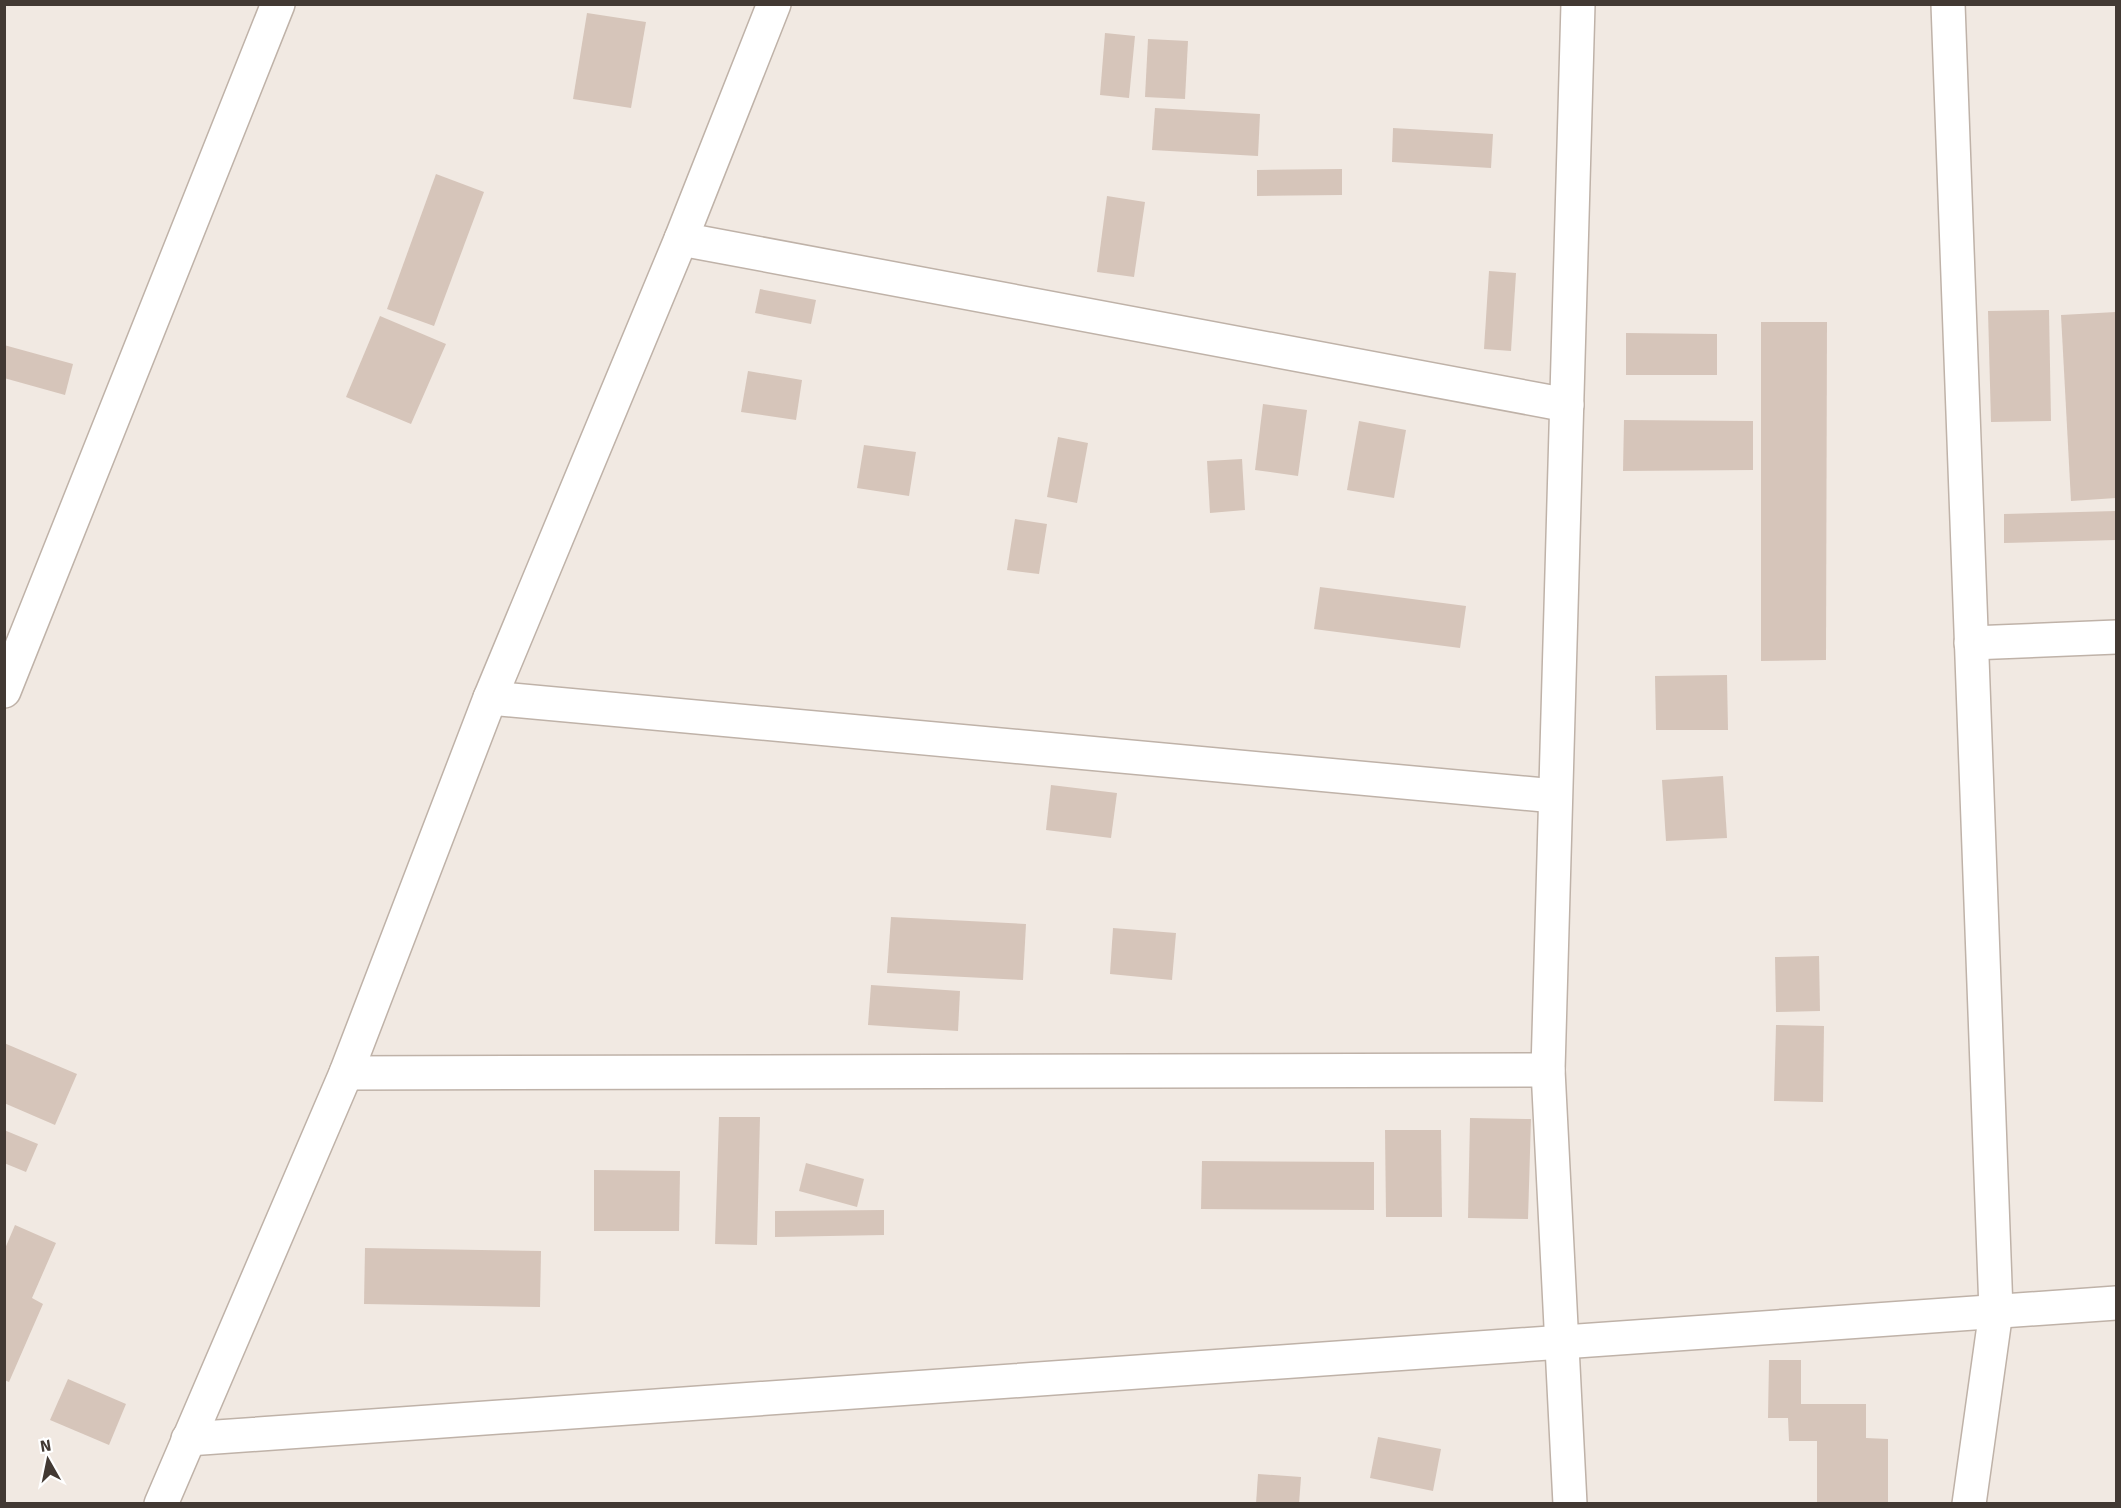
<svg xmlns="http://www.w3.org/2000/svg" width="2121" height="1508" font-family="Signika,sans-serif">
<style>
.building{fill:#d6c5ba}
.lines{fill:none;stroke-linecap:round;stroke-linejoin:round}
.minor-casing{stroke:#bfb2a8;stroke-width:36}
.minor{stroke:#fff;stroke-width:33}
</style>
<rect width="100%" height="100%" fill="#f1e9e2"/>
<g class="building">
<path d="M 587,13 L 646,22 L 631,108 L 573,99 Z"/>
<path d="M 1105,33 L 1135,36 L 1129,98 L 1100,95 Z"/>
<path d="M 1148,39 L 1188,41 L 1185,99 L 1145,97 Z"/>
<path d="M 1155,108 L 1260,114 L 1258,156 L 1152,150 Z"/>
<path d="M 1393,128 L 1493,134 L 1491,168 L 1392,162 Z"/>
<path d="M 1342,169 L 1342,195 L 1257,196 L 1257,170 Z"/>
<path d="M 436,174 L 484,192 L 434,326 L 387,309 Z"/>
<path d="M 1107,196 L 1145,202 L 1134,277 L 1097,272 Z"/>
<path d="M 1489,271 L 1516,273 L 1511,351 L 1484,349 Z"/>
<path d="M 760,289 L 816,300 L 811,324 L 755,313 Z"/>
<path d="M 2049,310 L 2051,421 L 1991,422 L 1988,311 Z"/>
<path d="M 2116,312 L 2116,498 L 2071,501 L 2061,315 Z"/>
<path d="M 380,316 L 446,344 L 411,424 L 346,397 Z"/>
<path d="M 1761,322 L 1827,322 L 1826,660 L 1761,661 Z"/>
<path d="M 1626,333 L 1717,334 L 1717,375 L 1626,375 Z"/>
<path d="M 4,345 L 73,364 L 65,395 L 4,378 Z"/>
<path d="M 748,371 L 802,380 L 796,420 L 741,412 Z"/>
<path d="M 1263,404 L 1307,410 L 1298,476 L 1255,470 Z"/>
<path d="M 1624,420 L 1753,421 L 1753,470 L 1623,471 Z"/>
<path d="M 1359,421 L 1406,430 L 1394,498 L 1347,490 Z"/>
<path d="M 1058,437 L 1088,443 L 1077,503 L 1047,497 Z"/>
<path d="M 864,445 L 916,452 L 909,496 L 857,488 Z"/>
<path d="M 1242,459 L 1245,510 L 1210,513 L 1207,461 Z"/>
<path d="M 2116,511 L 2116,540 L 2004,543 L 2004,514 Z"/>
<path d="M 1015,519 L 1047,524 L 1039,574 L 1007,570 Z"/>
<path d="M 1320,587 L 1466,606 L 1460,648 L 1314,629 Z"/>
<path d="M 1727,675 L 1728,730 L 1656,730 L 1655,676 Z"/>
<path d="M 1723,776 L 1727,838 L 1666,841 L 1662,780 Z"/>
<path d="M 1051,785 L 1117,793 L 1111,838 L 1046,830 Z"/>
<path d="M 891,917 L 1026,924 L 1023,980 L 887,973 Z"/>
<path d="M 1113,928 L 1176,933 L 1172,980 L 1110,974 Z"/>
<path d="M 1819,956 L 1820,1011 L 1776,1012 L 1775,957 Z"/>
<path d="M 871,985 L 960,991 L 958,1031 L 868,1025 Z"/>
<path d="M 1776,1025 L 1824,1026 L 1823,1102 L 1774,1101 Z"/>
<path d="M 4,1043 L 77,1074 L 55,1125 L 4,1103 Z"/>
<path d="M 719,1117 L 760,1117 L 757,1245 L 715,1244 Z"/>
<path d="M 1470,1118 L 1531,1119 L 1528,1219 L 1468,1218 Z"/>
<path d="M 4,1130 L 38,1144 L 26,1172 L 4,1163 Z"/>
<path d="M 1385,1130 L 1441,1130 L 1442,1217 L 1386,1217 Z"/>
<path d="M 1202,1161 L 1374,1162 L 1374,1210 L 1201,1209 Z"/>
<path d="M 806,1163 L 864,1179 L 857,1207 L 799,1191 Z"/>
<path d="M 594,1170 L 680,1171 L 679,1231 L 594,1231 Z"/>
<path d="M 884,1210 L 884,1235 L 775,1237 L 775,1211 Z"/>
<path d="M 15,1225 L 56,1243 L 32,1298 L 43,1304 L 9,1382 L 4,1380 L 4,1251 Z"/>
<path d="M 365,1248 L 541,1251 L 540,1307 L 364,1304 Z"/>
<path d="M 1769,1360 L 1801,1360 L 1801,1404 L 1866,1404 L 1866,1438 L 1888,1439 L 1888,1504 L 1817,1504 L 1817,1441 L 1789,1441 L 1788,1418 L 1768,1418 Z"/>
<path d="M 68,1379 L 126,1404 L 109,1445 L 50,1420 Z"/>
<path d="M 1378,1437 L 1441,1449 L 1433,1491 L 1370,1478 Z"/>
<path d="M 1258,1474 L 1301,1477 L 1299,1504 L 1256,1504 Z"/>
</g>
<g class="lines">
<defs>
<g id="minor">
<path d="M 1948,4 L 1996,1311 L 1969,1504"/>
<path d="M 681,239 L 1567,405"/>
<path d="M 1971,643 L 2116,637"/>
<path d="M 4,691 L 278,4"/>
<path d="M 490,698 L 1555,796"/>
<path d="M 346,1073 L 1548,1070"/>
<path d="M 188,1439 L 2116,1303"/>
<path d="M 161,1504 L 346,1073 L 490,698 L 681,239 L 774,4"/>
<path d="M 1570,1504 L 1548,1070 L 1578,4"/>
</g>
</defs>
<use href="#minor" class="minor-casing"/>
<use href="#minor" class="minor"/>
</g>
<rect width="2121" height="1508" fill="none" stroke="#423933" stroke-width="12"/>
<g transform="translate(48 1460) rotate(351)" stroke="#ffffff" stroke-width="4.5" paint-order="stroke">
<path d="M0-4.5L10 22L0 15L-10 22Z" fill="#423933"/>
<text y="-9" font-size="16" font-weight="bold" text-anchor="middle" fill="#423933">N</text>
</g>
</svg>
